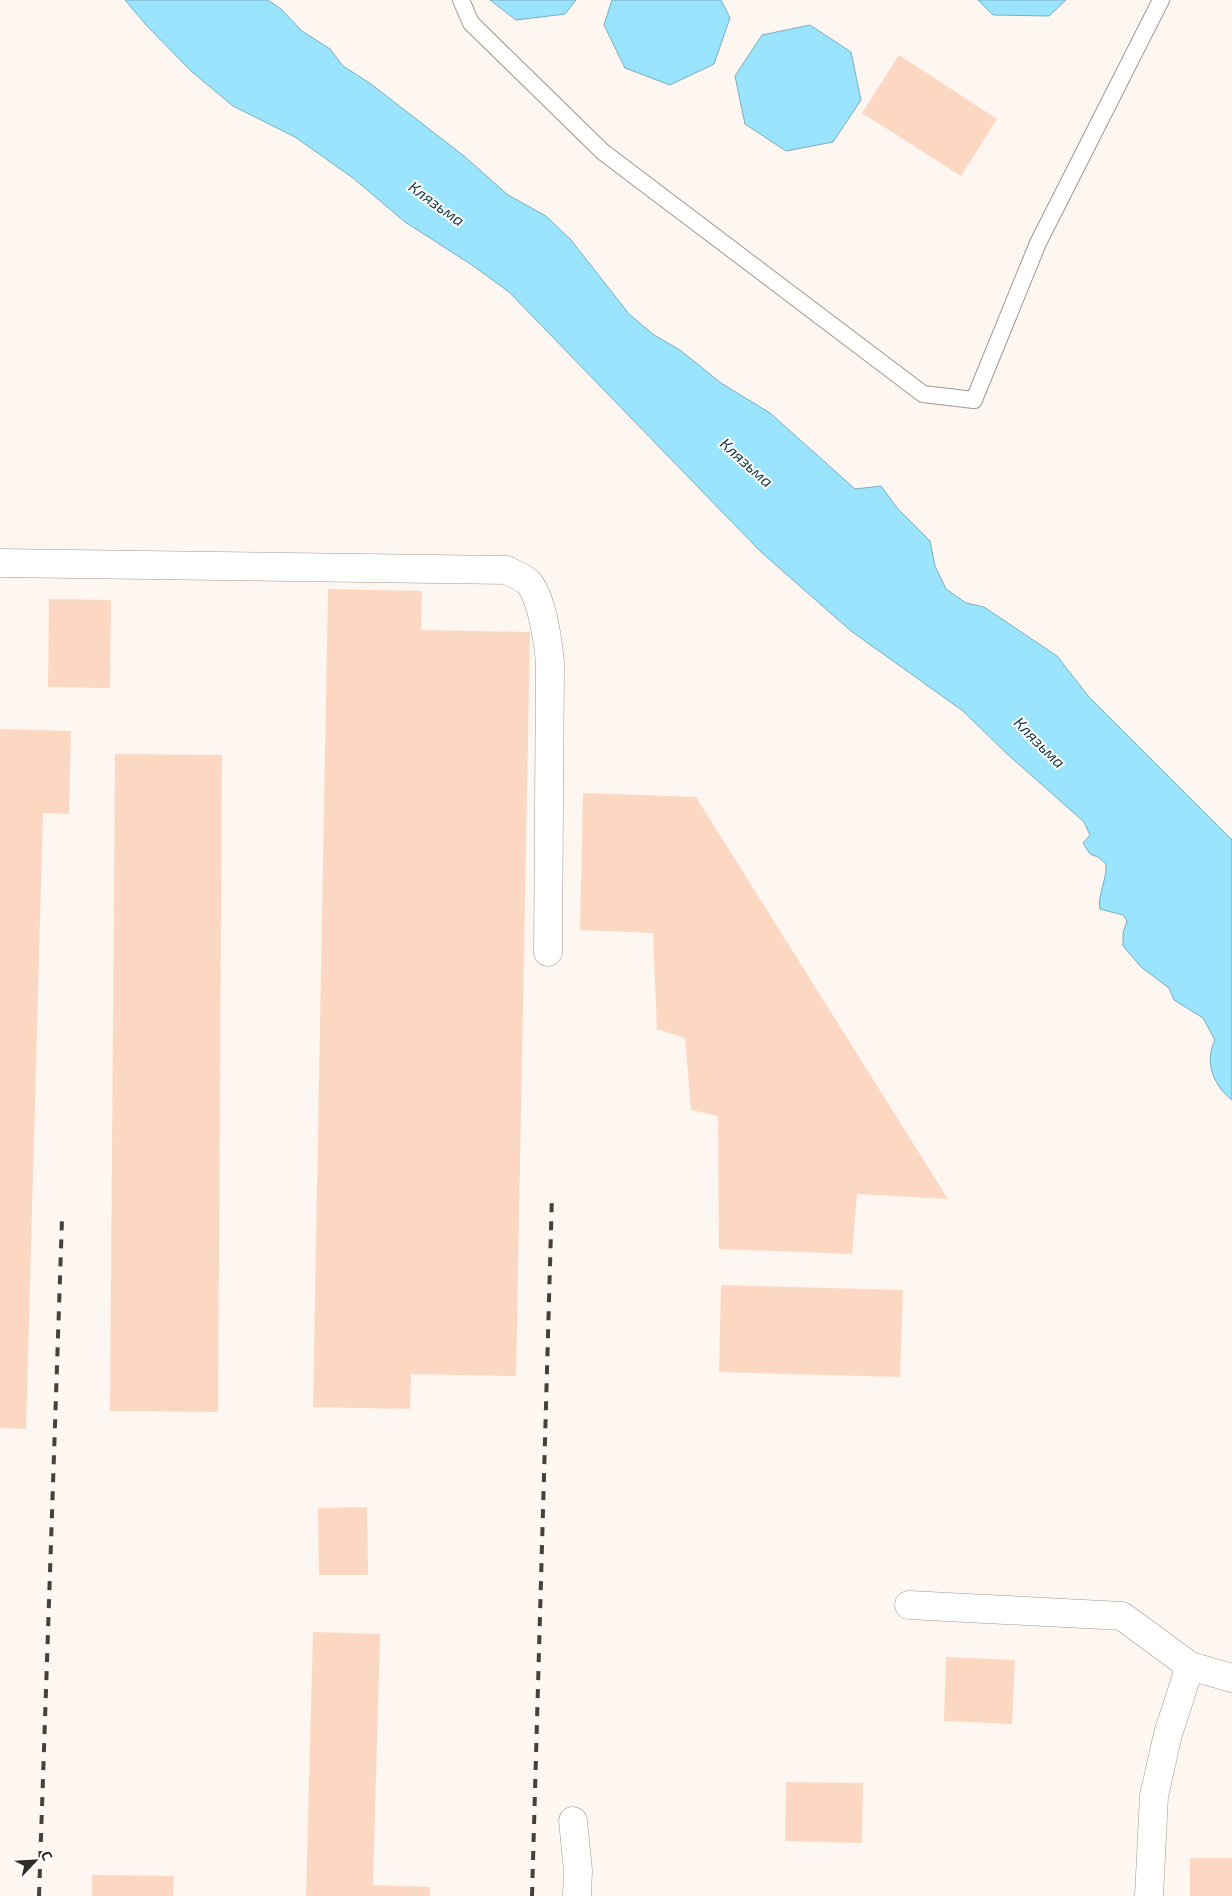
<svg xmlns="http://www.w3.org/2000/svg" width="1232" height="1896" font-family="'Exo 2',sans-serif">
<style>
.water{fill:#9ae5fd;stroke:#7aadbd}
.building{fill:#fcd8c3}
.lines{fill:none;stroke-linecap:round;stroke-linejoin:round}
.lane-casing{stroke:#a09792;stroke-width:18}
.street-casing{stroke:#a09792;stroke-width:29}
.lane{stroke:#fff;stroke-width:16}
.street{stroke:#fff;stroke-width:28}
.rail{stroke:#45413f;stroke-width:4;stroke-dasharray:9 9;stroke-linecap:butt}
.labels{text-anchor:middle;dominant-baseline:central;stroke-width:4;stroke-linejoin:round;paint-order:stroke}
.water-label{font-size:16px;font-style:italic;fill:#173a44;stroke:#fff}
</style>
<rect width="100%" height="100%" fill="#fef6f1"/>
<g class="water">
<path d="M 125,0 L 268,0 L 281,9 L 302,31 L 330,49 L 343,66 L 371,84 L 464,156 L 508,195 L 546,216 L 571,240 L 629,314 L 654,335 L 680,350 L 721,383 L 770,413 L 855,489 L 881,486 L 898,509 L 930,541 L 935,566 L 946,589 L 966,603 L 984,607 L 1057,656 L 1089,697 L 1232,840 L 1232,1100 C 1213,1085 1204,1062 1215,1040 L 1203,1018 L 1174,1000 L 1169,988 L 1141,967 L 1123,946 L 1123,933 L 1127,921 L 1123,915 L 1100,909 C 1097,896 1107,880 1106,864 L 1098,857 L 1090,854 L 1083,843 L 1090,835 L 1084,822 L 1005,752 L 963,711 L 851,631 L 761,552 L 509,292 L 472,265 L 405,222 L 353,178 L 295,137 L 233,106 L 191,71 L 147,26 Z"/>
<path d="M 490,0 L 576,0 L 565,14 L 516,20 Z"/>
<path d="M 612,0 L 721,0 L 730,18 L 714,64 L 670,85 L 625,68 L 604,25 Z"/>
<path d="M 978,0 L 1066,0 L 1049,16 L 993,15 Z"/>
<path d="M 810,25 L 851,52 L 861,100 L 833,142 L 786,151 L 745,124 L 735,76 L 762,35 Z"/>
</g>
<g class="building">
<path d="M 899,55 L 997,119 L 961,176 L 862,113 Z"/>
<path d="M 328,589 L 422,591 L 421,630 L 530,632 L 516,1376 L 411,1374 L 410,1409 L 313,1407 Z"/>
<path d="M 49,599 L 111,600 L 110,688 L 48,687 Z"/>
<path d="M 0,729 L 71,731 L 69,814 L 43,813 L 26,1429 L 0,1428 Z"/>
<path d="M 115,754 L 222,755 L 218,1412 L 110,1411 Z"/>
<path d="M 583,793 L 696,797 L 948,1199 L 857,1194 L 852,1254 L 719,1249 L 718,1116 L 691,1110 L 685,1038 L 657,1029 L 653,933 L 580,930 Z"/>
<path d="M 721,1285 L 903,1290 L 900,1377 L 719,1372 Z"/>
<path d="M 367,1507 L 368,1575 L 319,1575 L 318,1508 Z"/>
<path d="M 313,1632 L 380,1634 L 373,1885 L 430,1887 L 430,1896 L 306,1896 Z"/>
<path d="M 946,1657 L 1015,1660 L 1012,1724 L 944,1721 Z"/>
<path d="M 786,1782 L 863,1783 L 862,1843 L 785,1841 Z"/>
<rect x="1190" y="1858" width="42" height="38"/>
<path d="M 92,1875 L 174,1876 L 173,1896 L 92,1896 Z"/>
</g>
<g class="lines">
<defs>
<path id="lane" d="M 461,0 L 471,23 L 603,152 L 923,394 L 974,400 L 1038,243 L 1161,0"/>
<g id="street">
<path d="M 0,563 L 507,570 C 513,574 523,577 528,582 C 542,597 548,642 550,662 L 548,952"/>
<path d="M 909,1605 L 1122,1616 L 1190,1666 L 1232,1678"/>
<path d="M 573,1821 L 578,1870 L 577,1896"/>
<path d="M 1149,1896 L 1154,1796 L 1168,1734 L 1190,1666"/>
</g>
</defs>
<use href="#lane" class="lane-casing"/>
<use href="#street" class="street-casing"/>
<use href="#lane" class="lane"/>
<use href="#street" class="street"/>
<g class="rail">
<path d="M 39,1896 L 62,1219"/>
<path d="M 532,1896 L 552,1195"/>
</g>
</g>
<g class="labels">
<g class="water-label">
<text transform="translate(437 203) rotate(36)">Клязьма</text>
<text transform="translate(747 462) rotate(42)">Клязьма</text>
<text transform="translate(1040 742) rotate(45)">Клязьма</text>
</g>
</g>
<g transform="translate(35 1861) rotate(65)" stroke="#ffffff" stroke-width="4" paint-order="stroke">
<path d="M0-4L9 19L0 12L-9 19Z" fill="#2e2b29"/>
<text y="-8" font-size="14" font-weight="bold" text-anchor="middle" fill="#2e2b29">С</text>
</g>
</svg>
